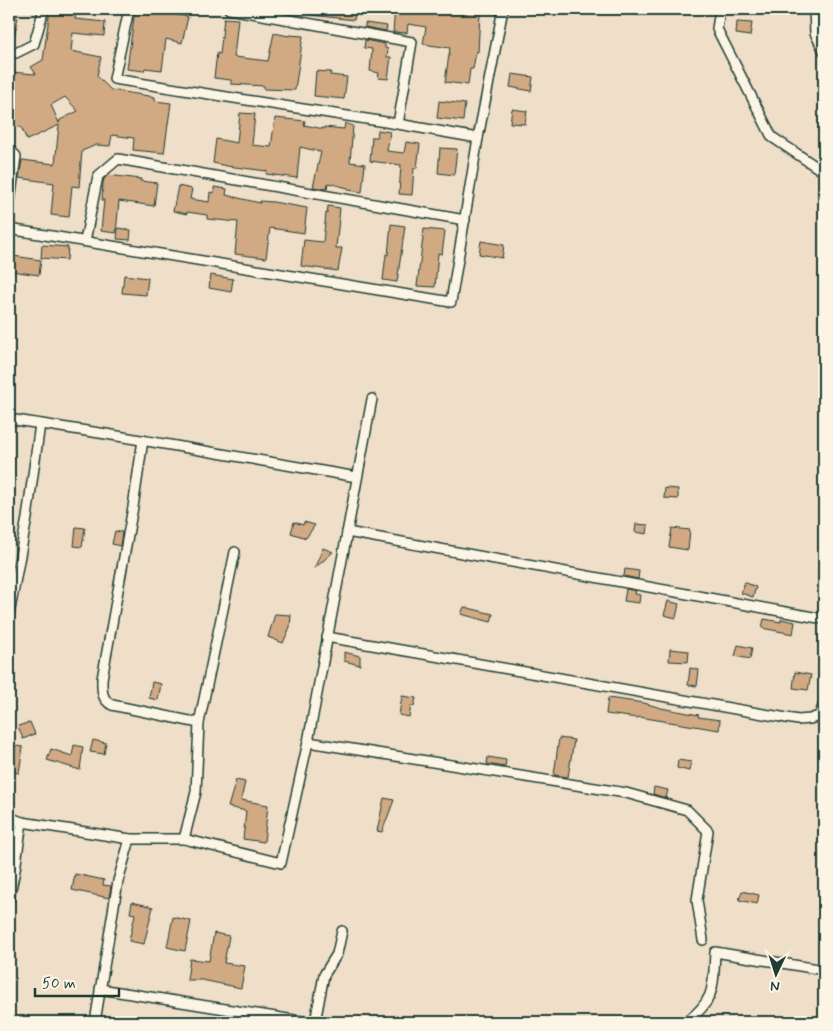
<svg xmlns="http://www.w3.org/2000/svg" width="833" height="1031" font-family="Mynerve,sans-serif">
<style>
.building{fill:#d1a983;stroke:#1f3d34;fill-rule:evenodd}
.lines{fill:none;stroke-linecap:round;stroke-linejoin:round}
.street-casing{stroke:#1f3d34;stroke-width:12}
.street{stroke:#fcf5e5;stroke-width:9}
</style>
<rect width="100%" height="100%" fill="#efdec8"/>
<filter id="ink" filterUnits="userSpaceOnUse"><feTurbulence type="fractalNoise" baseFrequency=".02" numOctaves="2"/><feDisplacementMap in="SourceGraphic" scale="10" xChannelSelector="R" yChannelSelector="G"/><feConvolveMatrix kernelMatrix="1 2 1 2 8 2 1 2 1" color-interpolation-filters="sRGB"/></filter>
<g filter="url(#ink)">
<g class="building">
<path d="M 50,9 L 76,9 L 75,19 L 105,22 L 104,36 L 73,33 L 71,51 L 101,57 L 97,76 L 111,90 L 155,97 L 155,101 L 171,103 L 164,153 L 133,150 L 134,138 L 112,135 L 110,146 L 96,145 L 82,151 L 79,187 L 72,186 L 69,217 L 51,215 L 54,183 L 19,178 L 22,160 L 55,164 L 59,125 L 27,140 L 21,127 L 9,126 L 11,105 L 9,105 L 9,72 L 36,74 L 31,67 L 43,60 ZM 65,97 L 78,111 L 60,120 L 59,123 L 51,105 Z"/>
<path d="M 135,9 L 157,11 L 158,9 L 169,9 L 168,13 L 188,17 L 182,43 L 166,39 L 162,70 L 145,68 L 144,71 L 127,69 Z"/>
<path d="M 312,9 L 356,9 L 354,20 L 311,15 Z"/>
<path d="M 395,9 L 444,9 L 480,13 L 478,52 L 476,52 L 473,69 L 470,69 L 468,85 L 445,82 L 450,48 L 423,44 L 426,27 L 408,24 L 407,33 L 393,32 Z"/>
<path d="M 9,16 L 18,18 L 13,43 L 9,43 Z"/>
<path d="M 224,18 L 238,19 L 234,57 L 268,61 L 274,33 L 289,36 L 289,35 L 303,36 L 295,90 L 264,89 L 264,86 L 231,84 L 231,80 L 214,78 L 217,53 L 220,54 Z"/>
<path d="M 737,22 L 752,23 L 750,36 L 736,34 Z"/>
<path d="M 365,23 L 387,26 L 386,31 L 365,27 Z"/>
<path d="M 365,40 L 385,44 L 385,48 L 388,49 L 387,57 L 391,57 L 388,79 L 378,78 L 379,73 L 370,71 L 372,49 L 364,48 Z"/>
<path d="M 316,71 L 331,72 L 330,75 L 347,77 L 344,99 L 314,96 Z"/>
<path d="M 512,74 L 533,77 L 531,91 L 510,87 Z"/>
<path d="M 439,101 L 465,104 L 463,121 L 437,118 Z"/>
<path d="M 512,109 L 527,111 L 525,124 L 510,123 Z"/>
<path d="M 240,113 L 255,114 L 252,145 L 271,147 L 275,118 L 305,121 L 304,125 L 324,129 L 324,127 L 344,129 L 345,123 L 353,126 L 350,162 L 365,164 L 362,192 L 348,190 L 348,188 L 328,183 L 327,189 L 313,187 L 321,152 L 300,147 L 297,178 L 266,174 L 267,171 L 227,166 L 213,163 L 216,139 L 237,143 Z"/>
<path d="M 378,130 L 390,132 L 387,151 L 404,153 L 406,142 L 420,144 L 417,168 L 414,168 L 412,195 L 399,194 L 401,165 L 370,161 L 372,137 L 377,137 Z"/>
<path d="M 440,148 L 457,149 L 454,175 L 438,173 Z"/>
<path d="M 108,175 L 141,179 L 140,181 L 157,183 L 154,206 L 119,201 L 116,233 L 101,231 L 104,200 L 102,200 L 103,183 L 104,179 Z"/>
<path d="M 178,186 L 192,189 L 190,199 L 209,202 L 210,192 L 214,193 L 214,187 L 227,189 L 226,195 L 260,203 L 260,201 L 273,202 L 307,208 L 304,233 L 270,228 L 266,258 L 235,254 L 238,222 L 207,219 L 207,215 L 187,212 L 187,214 L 173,211 Z"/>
<path d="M 328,206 L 340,208 L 336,248 L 342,248 L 338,271 L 301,266 L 304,240 L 323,242 L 326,213 L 327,214 Z"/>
<path d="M 391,224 L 405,226 L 397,282 L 383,280 L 386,254 L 388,255 Z"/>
<path d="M 118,228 L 131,230 L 130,240 L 117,239 Z"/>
<path d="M 424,229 L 445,231 L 442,254 L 438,253 L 435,287 L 417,286 Z"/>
<path d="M 481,241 L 504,245 L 502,258 L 479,254 Z"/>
<path d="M 42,245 L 68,247 L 67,260 L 41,258 Z"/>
<path d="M 13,256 L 41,260 L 39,275 L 11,271 Z"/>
<path d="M 124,275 L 148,278 L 146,295 L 122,293 Z"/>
<path d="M 211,275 L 233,279 L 231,292 L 209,288 Z"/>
<path d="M 665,488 L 678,489 L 678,499 L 664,498 Z"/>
<path d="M 294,522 L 303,525 L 304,522 L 315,525 L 306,538 L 291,533 Z"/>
<path d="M 636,524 L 648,525 L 647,534 L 635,532 Z"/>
<path d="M 76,527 L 85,528 L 82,547 L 74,546 Z"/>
<path d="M 672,528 L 690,530 L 688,550 L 669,547 Z"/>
<path d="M 115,531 L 122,532 L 120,546 L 112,544 Z"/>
<path d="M 323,548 L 333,552 L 314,569 Z"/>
<path d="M 625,569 L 639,571 L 638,579 L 624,576 Z"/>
<path d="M 744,582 L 756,587 L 753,597 L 741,593 Z"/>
<path d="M 626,589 L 636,591 L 635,594 L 640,595 L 639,603 L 624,601 Z"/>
<path d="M 668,601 L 679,604 L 676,618 L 664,615 Z"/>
<path d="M 464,607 L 493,614 L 491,622 L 461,614 Z"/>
<path d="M 275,614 L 291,615 L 290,627 L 283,643 L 268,637 Z"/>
<path d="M 764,619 L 781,622 L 781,619 L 795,622 L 793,634 L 762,628 Z"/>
<path d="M 738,645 L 752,648 L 750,659 L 735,656 Z"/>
<path d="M 670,649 L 689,651 L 688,662 L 669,661 Z"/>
<path d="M 344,652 L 360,656 L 360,665 L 344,661 Z"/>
<path d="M 690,668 L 699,670 L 697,686 L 688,685 Z"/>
<path d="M 795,672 L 811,675 L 808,690 L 793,688 Z"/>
<path d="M 152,682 L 161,684 L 158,700 L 149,698 Z"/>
<path d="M 402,696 L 416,698 L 414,706 L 411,706 L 409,717 L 399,715 Z"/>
<path d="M 608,698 L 644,703 L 661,708 L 699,715 L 698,717 L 720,720 L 719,730 L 639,717 L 638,718 L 606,714 Z"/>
<path d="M 30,722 L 35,734 L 23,739 L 18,726 Z"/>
<path d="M 559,738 L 574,740 L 568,777 L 554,775 Z"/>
<path d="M 93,740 L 106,743 L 104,754 L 90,752 Z"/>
<path d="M 10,745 L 23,747 L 19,773 L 9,772 Z"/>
<path d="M 74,745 L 83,747 L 80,770 L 47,760 L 51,749 L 72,756 Z"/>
<path d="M 488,757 L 506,760 L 505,767 L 487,764 Z"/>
<path d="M 678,760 L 691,762 L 689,771 L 677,768 Z"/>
<path d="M 236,780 L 245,782 L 241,800 L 268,805 L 264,842 L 243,839 L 246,811 L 228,807 Z"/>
<path d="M 654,787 L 668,790 L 666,798 L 653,794 Z"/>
<path d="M 384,798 L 394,800 L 382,832 L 377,831 Z"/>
<path d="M 75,874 L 104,880 L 103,885 L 111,886 L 109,898 L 72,890 Z"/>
<path d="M 742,891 L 759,895 L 757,904 L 739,900 Z"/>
<path d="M 132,902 L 153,907 L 144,944 L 129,941 L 135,914 L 130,913 Z"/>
<path d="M 173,917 L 191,921 L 185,951 L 167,947 Z"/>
<path d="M 214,933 L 229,936 L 224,963 L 245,966 L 241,988 L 202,980 L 187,980 L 190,959 L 209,961 Z"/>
</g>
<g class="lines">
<defs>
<g id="street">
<path d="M 129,9 L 114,79 L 398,124 L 478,138"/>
<path d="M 229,9 L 412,42 L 398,124"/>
<path d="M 720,9 L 717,29 L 772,137 L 824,172"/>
<path d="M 814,9 L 815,33 L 824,51"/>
<path d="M 9,52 L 16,53 L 34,44 L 44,9"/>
<path d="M 9,149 L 16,156 L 9,210"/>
<path d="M 9,229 L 451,302 L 478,138 L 503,9"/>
<path d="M 85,241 L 98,176 L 118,159 L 465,220"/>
<path d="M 9,419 L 106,434 L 357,477"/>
<path d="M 143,440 L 133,507 L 102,679 C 102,690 101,699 112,705 L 199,723"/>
<path d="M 347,532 L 824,619"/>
<path d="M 9,615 L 27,518 L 40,424"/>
<path d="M 327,637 L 798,720 L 810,719 L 819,716 L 824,704"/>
<path d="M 308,742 L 626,793 L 687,810 L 708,831 L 697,900 L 703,940"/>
<path d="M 9,817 L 22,822 L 130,839 L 184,839 L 281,863 L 308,742 L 372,399"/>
<path d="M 184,839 L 196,792 L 199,723 L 235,552"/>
<path d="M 9,899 L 15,870 L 22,822"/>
<path d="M 100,989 L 307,1022"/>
<path d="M 95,1022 L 118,881 L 130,839"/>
<path d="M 315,1022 L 324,975 L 337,954 L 342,931"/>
<path d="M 686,1022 C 716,1000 713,986 715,952 L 824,970"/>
</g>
</defs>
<use href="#street" class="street-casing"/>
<use href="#street" class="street"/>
</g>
</g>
<rect width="833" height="1031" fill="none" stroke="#fcf5e5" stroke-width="30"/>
<rect x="15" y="15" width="803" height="1001" fill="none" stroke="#1f3d34" stroke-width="2" filter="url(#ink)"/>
<g transform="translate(776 974) rotate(184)" stroke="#fcf5e5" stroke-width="4" paint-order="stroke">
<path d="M0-4L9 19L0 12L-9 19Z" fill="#1f3d34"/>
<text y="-8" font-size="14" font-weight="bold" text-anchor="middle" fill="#1f3d34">N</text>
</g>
<path d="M35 988v8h84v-8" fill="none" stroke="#1f3d34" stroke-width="2.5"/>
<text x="42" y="988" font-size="15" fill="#1f3d34" stroke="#fcf5e5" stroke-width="4" paint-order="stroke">50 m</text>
</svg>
